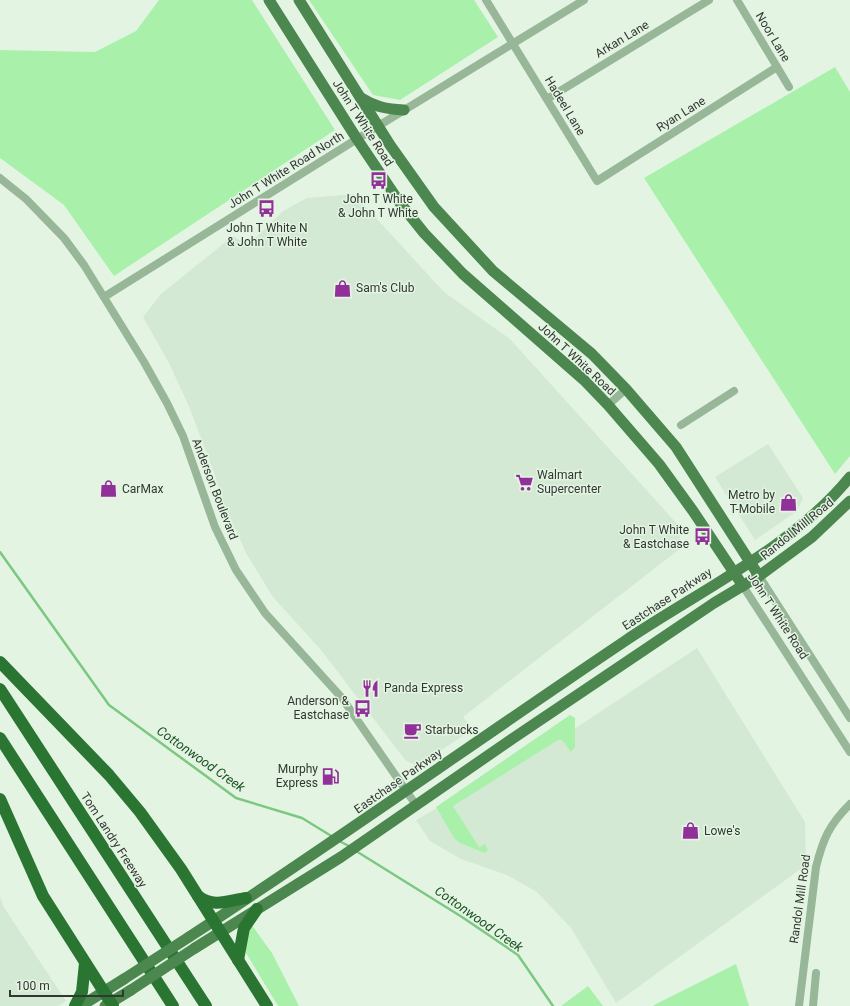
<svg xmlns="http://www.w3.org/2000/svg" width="850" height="1006" font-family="Roboto,sans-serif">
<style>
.built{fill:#d3e9d3}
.green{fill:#a9f1ab}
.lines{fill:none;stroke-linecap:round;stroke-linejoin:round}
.stream{stroke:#7dc881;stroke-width:2.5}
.minor{stroke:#97b798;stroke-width:8}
.major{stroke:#4b874e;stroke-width:11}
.highway{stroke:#2a7532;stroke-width:12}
.major-bridge{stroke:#4b874e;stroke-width:11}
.labels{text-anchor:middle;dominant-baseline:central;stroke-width:3;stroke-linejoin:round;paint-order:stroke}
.street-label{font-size:12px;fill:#313731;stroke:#e3f4e3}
.poi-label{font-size:12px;fill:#313731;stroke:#e3f4e3;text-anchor:start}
.water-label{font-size:13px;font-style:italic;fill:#1d5022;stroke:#e3f4e3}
</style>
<rect width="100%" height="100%" fill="#e3f4e3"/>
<g class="built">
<path d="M 354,194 L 444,292 L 510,339 L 679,526 L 681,548 L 463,717 L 473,729 L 418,766 L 406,761 L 321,650 L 273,597 L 246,553 L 223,502 L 215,475 L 190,409 L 170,365 L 143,317 L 161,294 L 233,236 L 248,245 L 283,211 L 307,198 Z"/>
<path d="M 768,444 L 803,498 L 797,511 L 755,540 L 715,477 Z"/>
<path d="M 697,648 L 805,822 L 806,865 L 616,1003 L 571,928 L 537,892 L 507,875 L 461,859 L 430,841 L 416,820 L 565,735 Z"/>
<path d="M 0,896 L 3,906 L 66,1001 L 58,1006 L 0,1006 Z"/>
</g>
<g class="green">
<path d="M 159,0 L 252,0 L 335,130 L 114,276 L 64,205 L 0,158 L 0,50 L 95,52 L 136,31 Z"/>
<path d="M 309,0 L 474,0 L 498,37 L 400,100 L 373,95 Z"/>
<path d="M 835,67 L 850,92 L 850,456 L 835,474 L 644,178 Z"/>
<path d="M 570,715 L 575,718 L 575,747 L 571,752 L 562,740 L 558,740 L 453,806 L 479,847 L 485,844 L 488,850 L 485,853 L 460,843 L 454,838 L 436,807 Z"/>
<path d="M 251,924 L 272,953 L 299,1006 L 278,1006 L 246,953 L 245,935 Z"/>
<path d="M 736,964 L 749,1006 L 653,1006 L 656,1004 Z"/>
<path d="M 588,986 L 603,1006 L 561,1006 Z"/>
</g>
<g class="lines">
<g class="stream">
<path d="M 0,552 L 109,705 L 236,798 L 302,818 L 333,837"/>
<path d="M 339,841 L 351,847"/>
<path d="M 356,851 L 462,917 L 518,955 L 553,1006"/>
</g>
<g class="minor">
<path d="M 486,0 L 597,181 L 777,67"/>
<path d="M 737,0 L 789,87"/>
<path d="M 547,99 L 709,0"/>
<path d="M 0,178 L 26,199 L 64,238 L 84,265 L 144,362 L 167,403 L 183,436 L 215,527 L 236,570 L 265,613 L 342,698 L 416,805"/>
<path d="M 104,297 L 357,139 L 584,0"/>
<path d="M 608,405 L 626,389"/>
<path d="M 681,425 L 734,391"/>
<path d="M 759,576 L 850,718"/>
<path d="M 743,586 L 850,752"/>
<path d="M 799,1006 L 816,867 C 823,839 829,825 850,804"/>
<path d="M 813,1006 L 816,973"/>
</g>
<g class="major">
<path d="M 269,0 L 357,139 L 400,203 L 424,233 L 463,274 L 584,380 L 608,405 L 659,464 L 693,511 L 743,586"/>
<path d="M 299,0 L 390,145 L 434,207 L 493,271 L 592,354 L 626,389 L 676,447 L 759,576"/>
<path d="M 361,98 C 375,107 387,109 404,110"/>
<path d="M 189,937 C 336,841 479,739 625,641 C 699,591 793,547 850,477"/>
<path d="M 195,948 L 341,857 L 512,739 L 714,603 L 759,576 L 812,537 L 850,501"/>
<path d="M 81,1006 L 124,979"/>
<path d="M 105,1006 L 131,990"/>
</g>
<g class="highway">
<path d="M 0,662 L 109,775 L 140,812 L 181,869 L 267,1006"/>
<path d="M 0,689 L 206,1006"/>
<path d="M 0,738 L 173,1006"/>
<path d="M 0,799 L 43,896 L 113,1006"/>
<path d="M 198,896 C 214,908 227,901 246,898"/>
<path d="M 238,960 L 244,928 L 257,909"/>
<path d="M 75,1006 L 82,992 L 85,963"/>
</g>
<g class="major-bridge">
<path d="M 124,979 L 189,937"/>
<path d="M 131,990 L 195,948"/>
</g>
</g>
<defs>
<symbol id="bus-bare" viewBox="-9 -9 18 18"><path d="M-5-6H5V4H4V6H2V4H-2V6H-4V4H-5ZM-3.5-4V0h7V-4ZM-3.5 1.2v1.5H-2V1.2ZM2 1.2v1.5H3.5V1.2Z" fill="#913098" stroke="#e3f4e3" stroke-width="2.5" paint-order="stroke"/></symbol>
<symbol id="shop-bare" viewBox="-9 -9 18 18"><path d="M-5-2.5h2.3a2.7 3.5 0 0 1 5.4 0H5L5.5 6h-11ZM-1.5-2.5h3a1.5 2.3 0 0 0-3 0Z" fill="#913098" stroke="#e3f4e3" stroke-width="2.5" paint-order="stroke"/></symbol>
<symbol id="supermarket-bare" viewBox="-9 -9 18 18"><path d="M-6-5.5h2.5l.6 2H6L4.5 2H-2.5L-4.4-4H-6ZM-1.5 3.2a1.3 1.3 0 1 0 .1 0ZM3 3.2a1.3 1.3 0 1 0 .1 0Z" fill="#913098" stroke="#e3f4e3" stroke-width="2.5" paint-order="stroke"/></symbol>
<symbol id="restaurant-bare" viewBox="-9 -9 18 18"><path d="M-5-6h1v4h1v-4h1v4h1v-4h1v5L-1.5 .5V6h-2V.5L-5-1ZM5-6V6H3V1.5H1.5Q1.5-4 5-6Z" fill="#913098" stroke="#e3f4e3" stroke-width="2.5" paint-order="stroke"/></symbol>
<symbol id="cafe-bare" viewBox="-9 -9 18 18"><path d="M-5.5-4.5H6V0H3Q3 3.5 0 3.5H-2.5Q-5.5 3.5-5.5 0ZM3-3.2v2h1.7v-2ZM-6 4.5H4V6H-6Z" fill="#913098" stroke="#e3f4e3" stroke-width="2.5" paint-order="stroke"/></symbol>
<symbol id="fuel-bare" viewBox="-9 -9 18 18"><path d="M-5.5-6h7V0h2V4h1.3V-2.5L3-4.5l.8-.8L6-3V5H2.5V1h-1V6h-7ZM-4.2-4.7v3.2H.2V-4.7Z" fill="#913098" stroke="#e3f4e3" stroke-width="2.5" paint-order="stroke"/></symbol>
</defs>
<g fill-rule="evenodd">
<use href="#bus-bare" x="366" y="168" width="25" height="25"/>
<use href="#bus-bare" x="254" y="196" width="25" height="25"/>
<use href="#shop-bare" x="330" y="276" width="25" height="25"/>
<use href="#supermarket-bare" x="512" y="470" width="25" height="25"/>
<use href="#shop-bare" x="96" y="476" width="25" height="25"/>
<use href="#shop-bare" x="776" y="490" width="25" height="25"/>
<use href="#bus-bare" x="690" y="524" width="25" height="25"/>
<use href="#restaurant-bare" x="358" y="676" width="25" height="25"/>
<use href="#bus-bare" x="350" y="696" width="25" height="25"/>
<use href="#cafe-bare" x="400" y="718" width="25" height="25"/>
<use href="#fuel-bare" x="318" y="764" width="25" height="25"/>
<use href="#shop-bare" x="678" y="818" width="25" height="25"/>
</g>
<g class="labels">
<g class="street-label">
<text transform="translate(773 37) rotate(59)">Noor Lane</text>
<text transform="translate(622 39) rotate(-31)">Arkan Lane</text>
<text transform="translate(565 106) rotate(59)">Hadeel Lane</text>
<text transform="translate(681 114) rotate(-32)">Ryan Lane</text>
<text transform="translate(363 123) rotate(57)">John T White Road</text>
<text transform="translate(286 170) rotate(-32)">John T White Road North</text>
<text transform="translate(577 359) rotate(43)">John T White Road</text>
<text transform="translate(215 489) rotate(69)">Anderson Boulevard</text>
<text transform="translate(797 529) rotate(-39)">Randol Mill Road</text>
<text transform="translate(667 599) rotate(-33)">Eastchase Parkway</text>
<text transform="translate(778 616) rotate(57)">John T White Road</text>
<text transform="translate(398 781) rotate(-35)">Eastchase Parkway</text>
<text transform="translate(114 840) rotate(57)">Tom Landry Freeway</text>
<text transform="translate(800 899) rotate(-82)">Randol Mill Road</text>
</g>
<g class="poi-label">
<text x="378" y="199" text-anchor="middle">John T White<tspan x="378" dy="14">&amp; John T White</tspan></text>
<text x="267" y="228" text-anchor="middle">John T White N<tspan x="267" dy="14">&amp; John T White</tspan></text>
<text x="356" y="288">Sam's Club</text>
<text x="537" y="475">Walmart<tspan x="537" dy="14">Supercenter</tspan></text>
<text x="122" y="489">CarMax</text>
<text x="775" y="495" text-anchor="end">Metro by<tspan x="775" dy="14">T-Mobile</tspan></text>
<text x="689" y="530" text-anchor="end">John T White<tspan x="689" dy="14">&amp; Eastchase</tspan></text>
<text x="384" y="688">Panda Express</text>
<text x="349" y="701" text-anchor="end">Anderson &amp;<tspan x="349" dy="14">Eastchase</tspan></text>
<text x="425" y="730">Starbucks</text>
<text x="318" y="769" text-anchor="end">Murphy<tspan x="318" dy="14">Express</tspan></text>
<text x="704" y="831">Lowe's</text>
</g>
<g class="water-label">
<text transform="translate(201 759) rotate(35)">Cottonwood Creek</text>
<text transform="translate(479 919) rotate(35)">Cottonwood Creek</text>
</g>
</g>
<path d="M10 990v6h113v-6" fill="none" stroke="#313731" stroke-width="2"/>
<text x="16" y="990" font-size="12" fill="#313731" stroke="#e3f4e3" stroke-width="3" paint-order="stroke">100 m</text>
</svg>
